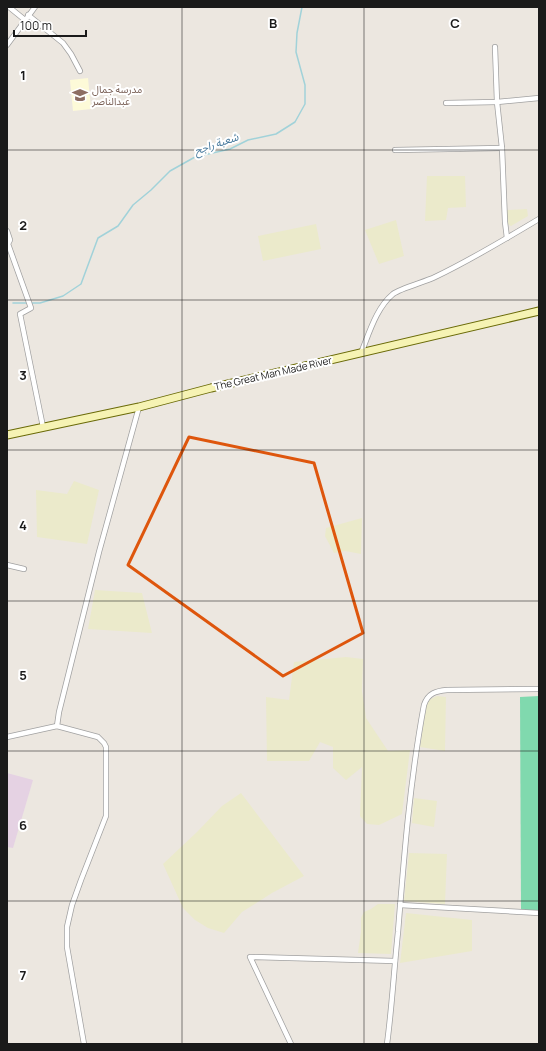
<svg xmlns="http://www.w3.org/2000/svg" width="546" height="1051" font-family="Manrope,'Noto Sans Arabic',sans-serif">
<style>
.industrial{fill:#e5d2e3}
.education{fill:#fdfad8}
.farmland{fill:#ebeacb}
.pitch{fill:#80d9ae}
.lines{fill:none;stroke-linecap:round;stroke-linejoin:round}
.stream{stroke:#a1d2d9;stroke-width:1.5}
.street-casing{stroke:#a1a1a1;stroke-width:6}
.secondary-casing{stroke:#6a6a08;stroke-width:9}
.street{stroke:#fff;stroke-width:4.5}
.secondary{stroke:#f6f3b4;stroke-width:7}
.marked{fill:none;stroke:#de560d;stroke-width:3;stroke-linejoin:round}
.grid{fill:none;stroke:#1a1a1a;stroke-width:1;stroke-opacity:0.55}
.labels{text-anchor:middle;dominant-baseline:central;stroke-width:4;stroke-linejoin:round;paint-order:stroke}
.education-label{font-size:10px;fill:#785e54;stroke:#fff;text-anchor:start}
.street-label{font-size:10px;fill:#1a1a1a;stroke:#fff}
.water-label{font-size:11px;font-style:italic;fill:#497b9e;stroke:#fff}
.grid-label{font-size:13px;text-anchor:middle;font-weight:bold;fill:#1a1a1a;stroke:#fff;stroke-width:4;stroke-linejoin:round;paint-order:stroke}
</style>
<rect width="100%" height="100%" fill="#ece7e0"/>
<path class="industrial" d="M 7,773 L 33,780 L 13,848 L 7,847 Z"/>
<path class="education" d="M 88,78 L 91,109 L 73,111 L 70,80 Z"/>
<g class="farmland">
<path d="M 427,176 L 465,176 L 466,207 L 448,208 L 446,220 L 425,221 Z"/>
<path d="M 527,209 L 528,216 L 511,226 L 506,223 L 506,210 Z"/>
<path d="M 396,220 L 404,256 L 379,264 L 365,230 Z"/>
<path d="M 316,224 L 321,249 L 263,261 L 258,236 Z"/>
<path d="M 74,481 L 99,490 L 87,544 L 37,537 L 36,490 L 67,494 Z"/>
<path d="M 362,518 L 361,554 L 345,551 L 334,553 L 325,536 L 326,528 Z"/>
<path d="M 95,590 L 142,593 L 152,633 L 88,629 Z"/>
<path d="M 346,657 L 363,659 L 362,691 L 366,718 L 388,751 L 410,750 L 402,814 L 379,825 L 367,824 L 360,816 L 362,767 L 346,780 L 333,768 L 333,747 L 320,742 L 309,761 L 267,761 L 266,697 L 289,700 L 294,662 Z"/>
<path d="M 437,696 L 446,697 L 445,751 L 420,747 L 426,707 L 429,700 Z"/>
<path d="M 241,793 L 304,876 L 272,893 L 242,912 L 224,933 L 208,928 L 195,920 L 183,908 L 163,864 L 197,832 L 222,806 Z"/>
<path d="M 414,798 L 437,801 L 434,827 L 412,823 Z"/>
<path d="M 409,853 L 447,854 L 445,904 L 404,901 Z"/>
<path d="M 378,904 L 395,904 L 391,954 L 358,953 L 361,932 L 361,918 L 364,912 L 371,909 Z"/>
<path d="M 406,913 L 472,920 L 472,951 L 400,963 Z"/>
</g>
<path class="pitch" d="M 539,696 L 539,910 L 521,910 L 520,697 Z"/>
<g class="lines">
<path class="stream" d="M 13,303 L 40,303 L 63,296 L 81,284 L 98,238 L 118,226 L 133,205 L 151,190 L 170,171 L 195,157 L 230,149 L 248,140 L 276,134 L 295,122 L 305,104 L 305,85 L 296,52 L 297,33 L 302,7"/>
<defs>
<g id="street">
<path d="M 9,7 L 25,20"/>
<path d="M 28,15 L 63,43 L 71,54 L 80,71"/>
<path d="M 7,45 L 35,7"/>
<path d="M 495,47 L 497,102 L 502,148 L 505,222 L 507,238"/>
<path d="M 446,103 L 497,102 L 539,98"/>
<path d="M 395,150 L 502,148"/>
<path d="M 7,231 L 10,240 L 8,244 L 31,308 L 20,314 L 43,427"/>
<path d="M 361,353 C 369,334 376,308 393,294 C 401,288 425,282 435,277 C 471,260 505,239 539,219"/>
<path d="M 7,565 L 24,569"/>
<path d="M 7,737 L 57,726"/>
<path d="M 400,905 L 539,913"/>
<path d="M 84,1044 L 67,947 L 67,927 L 72,905 L 81,880 L 106,816 L 106,747 L 104,743 L 98,737 L 57,726 L 59,712 L 99,552 L 139,407"/>
<path d="M 291,1044 L 250,957 L 395,961"/>
<path d="M 387,1044 C 392,1007 394,969 398,932 C 404,856 410,780 424,705 C 428,693 436,691 447,690 L 539,689"/>
</g>
<path id="secondary" d="M 7,435 L 139,407 L 211,388 L 539,311"/>
</defs>
<use href="#street" class="street-casing"/>
<use href="#secondary" class="secondary-casing"/>
<use href="#street" class="street"/>
<use href="#secondary" class="secondary"/>
</g>
<path class="marked" d="M 189,437 L 314,463 L 363,633 L 283,676 L 128,565 Z"/>
<path class="grid" d="M 182,7 L 182,1044M 364,7 L 364,1044M 7,150 L 539,150M 7,300 L 539,300M 7,450 L 539,450M 7,601 L 539,601M 7,751 L 539,751M 7,901 L 539,901"/>
<defs>
<symbol id="school-bare" viewBox="-9 -9 18 18"><path d="M0-5L7-2L0 1L-7-2ZM-4 1L0 2.5L4 1V4Q0 6-4 4Z" fill="#8d6e63" stroke="#fff" stroke-width="2.5" paint-order="stroke"/></symbol>
</defs>
<g fill-rule="evenodd">
<use href="#school-bare" x="69" y="84" width="22" height="22"/>
</g>
<g class="labels">
<g class="education-label">
<text x="92" y="89">مدرسة جمال<tspan x="92" dy="12">عبدالناصر</tspan></text>
</g>
<g class="street-label">
<text transform="translate(273 373) rotate(-13)">The Great Man Made River</text>
</g>
<g class="water-label">
<text transform="translate(216 143) rotate(-19)">شعبة راجح</text>
</g>
</g>
<g class="grid-label">
<text x="273" y="28">B</text>
<text x="455" y="28">C</text>
<text x="23" y="80">1</text>
<text x="23" y="230">2</text>
<text x="23" y="380">3</text>
<text x="23" y="530">4</text>
<text x="23" y="680">5</text>
<text x="23" y="830">6</text>
<text x="23" y="980">7</text>
</g>
<rect width="546" height="1051" fill="none" stroke="#1a1a1a" stroke-width="16"/>
<path d="M14 30v6h72v-6" fill="none" stroke="#1a1a1a" stroke-width="2"/>
<text x="20" y="30" font-size="12" fill="#1a1a1a" stroke="#ffffff" stroke-width="3" paint-order="stroke">100 m</text>
</svg>
